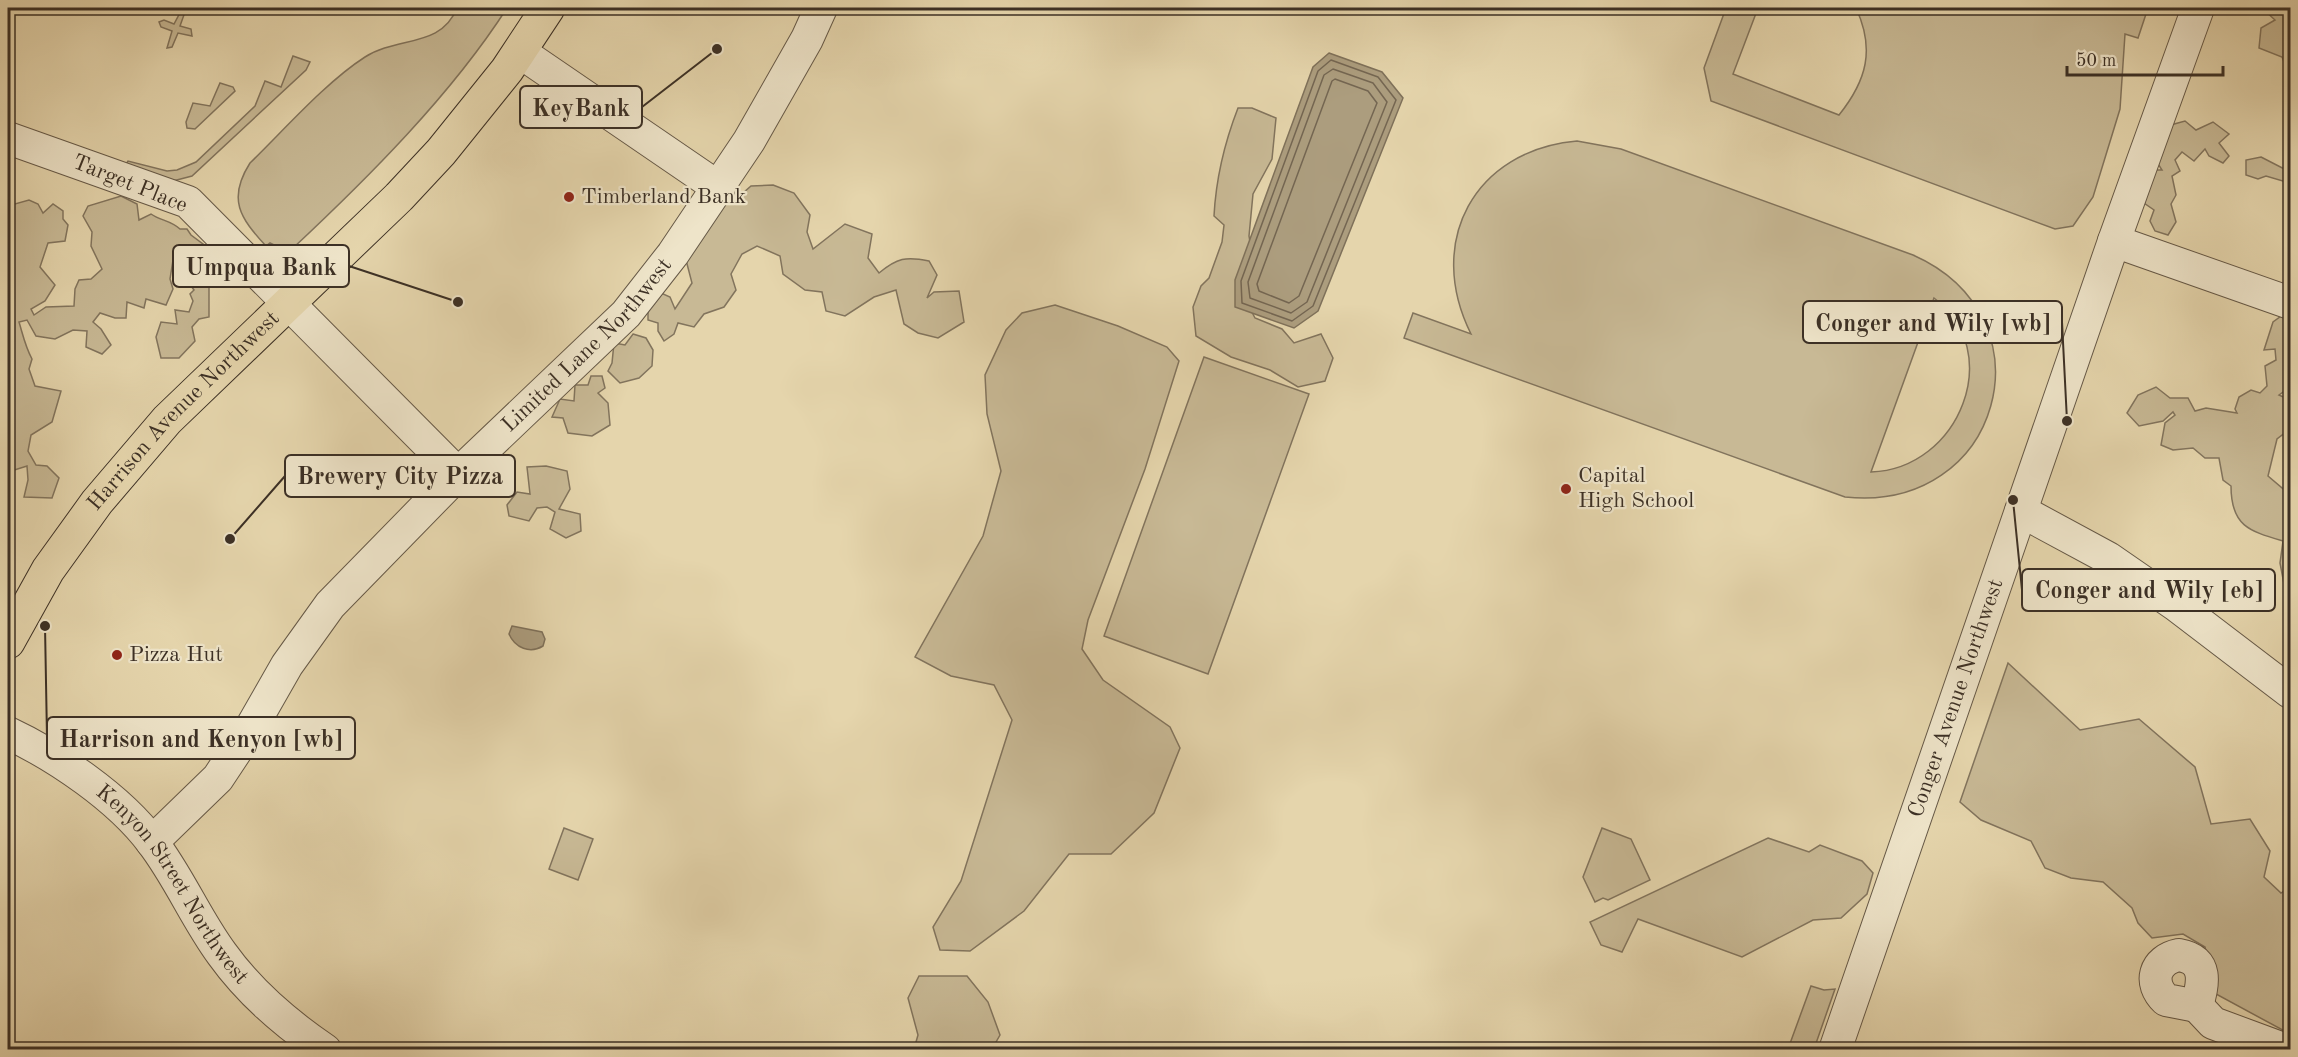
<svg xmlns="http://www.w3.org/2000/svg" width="2298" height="1057" font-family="'Old Standard TT',serif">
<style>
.green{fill:#c8b995;stroke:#82745d;stroke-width:1.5;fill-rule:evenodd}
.water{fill:#ac9d7e;stroke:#7f715a;stroke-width:1.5}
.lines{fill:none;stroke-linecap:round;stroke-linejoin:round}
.shore{stroke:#746652;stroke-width:1.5}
.minor-casing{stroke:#665947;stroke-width:34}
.major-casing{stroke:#3c3025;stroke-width:35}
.minor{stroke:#eee4c9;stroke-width:32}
.major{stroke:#e5d5ac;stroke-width:33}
.poi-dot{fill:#8f2418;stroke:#eee4c9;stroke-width:2}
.labels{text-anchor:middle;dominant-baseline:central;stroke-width:4.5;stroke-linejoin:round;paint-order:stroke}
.street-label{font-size:22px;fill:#3c3025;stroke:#eee4c9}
.poi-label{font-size:22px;fill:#3c3025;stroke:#eee4c9;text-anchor:start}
.leader{fill:none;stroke:#3c3025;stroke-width:2}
.callout-dot{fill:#3c3025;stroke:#eee4c9;stroke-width:2}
.callout{fill:#eee4c9;stroke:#3c3025;stroke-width:2}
.callout-label{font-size:24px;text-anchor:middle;font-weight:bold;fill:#3c3025}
</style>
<rect width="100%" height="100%" fill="#e5d5ac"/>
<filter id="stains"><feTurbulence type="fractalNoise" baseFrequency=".00333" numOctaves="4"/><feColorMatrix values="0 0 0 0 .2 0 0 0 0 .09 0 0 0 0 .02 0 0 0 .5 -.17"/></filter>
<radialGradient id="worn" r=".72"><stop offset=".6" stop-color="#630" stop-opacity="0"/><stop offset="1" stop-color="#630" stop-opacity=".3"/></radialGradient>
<g class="green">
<path d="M 457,8 L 507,8 C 451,95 368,178 292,249 L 280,248 L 270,243 L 266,246 C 240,218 227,199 250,163 C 284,130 326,82 365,57 C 398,36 441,48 457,8 Z"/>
<path d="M 1726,8 L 1758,8 L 1733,74 L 1839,115 C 1867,80 1875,49 1856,8 L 2148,8 L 2138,38 L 2125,34 L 2120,109 L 2093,197 L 2073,226 L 2055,229 L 1711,101 L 1704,68 Z"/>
<path d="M 2262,8 L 2290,8 L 2290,76 L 2282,57 L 2259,48 L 2261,28 L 2275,20 Z"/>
<path d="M 182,9 L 185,12 L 180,26 L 191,29 L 192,36 L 178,33 L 172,47 L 167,48 L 172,31 L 161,27 L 159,22 L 164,20 L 174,24 Z"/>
<path d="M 293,56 L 310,62 L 306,70 L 192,176 L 173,181 L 126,164 L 128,161 L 167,171 L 177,170 L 196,162 L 255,106 L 265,81 L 281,87 Z"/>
<path d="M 220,83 L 233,87 L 235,91 L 195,129 L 187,128 L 186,122 L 193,103 L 210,106 Z"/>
<path d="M 1238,108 L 1252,108 L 1276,118 L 1272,159 L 1253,194 L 1249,236 L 1255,271 L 1243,295 L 1255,318 L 1282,329 L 1294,343 L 1321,334 L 1333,358 L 1325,381 L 1298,387 L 1270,370 L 1231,357 L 1196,336 L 1193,307 L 1201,286 L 1209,278 L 1222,242 L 1224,225 L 1214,216 C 1216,178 1224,144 1238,108 Z"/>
<path d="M 2185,121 L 2196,130 L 2213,122 L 2229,134 L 2219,143 L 2229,156 L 2223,163 L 2209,156 L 2205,149 L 2194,161 L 2182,152 L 2175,160 L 2180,171 L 2172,176 L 2176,195 L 2171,204 L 2176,222 L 2168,235 L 2155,231 L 2150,221 L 2154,210 L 2141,201 L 2151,170 L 2162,170 L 2153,156 L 2167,126 Z"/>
<path d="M 1577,141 L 1621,149 L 1913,255 C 2055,318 2001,514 1845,497 L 1404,338 L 1413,313 L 1471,334 C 1425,242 1474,150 1577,141 ZM 1934,298 C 2006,351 1960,469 1871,472 Z"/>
<path d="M 2261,157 L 2290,172 L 2290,183 L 2266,176 L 2258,179 L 2246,175 L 2246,160 Z"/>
<path d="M 773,185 L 794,193 L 810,215 L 807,232 L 813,249 L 845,224 L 872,234 L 868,258 L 879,273 C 897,258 906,256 929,261 L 937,275 L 927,298 L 934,292 L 959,291 L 964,322 L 938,338 L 918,333 L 904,324 L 896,290 L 874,297 L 845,316 L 826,311 L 822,292 L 805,290 L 783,274 L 780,256 L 757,246 L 742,254 L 731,274 L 736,290 L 724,307 L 704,314 L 694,327 L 678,323 L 674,334 L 664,341 L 658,331 L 658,323 L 648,320 L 648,300 L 659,292 L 670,297 L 675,309 L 692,283 L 686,260 L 715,202 L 735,200 L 751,186 Z"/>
<path d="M 121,196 L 137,204 L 139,220 L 151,214 C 161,221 170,220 180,229 L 187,229 L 191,235 L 211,250 L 214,264 L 218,266 L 222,277 L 209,285 L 209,317 L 199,319 L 192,327 L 195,341 L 179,358 L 161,358 L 156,337 L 161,322 L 177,324 L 175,310 L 189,312 L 193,301 L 190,294 L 194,290 L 188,282 L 192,272 L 184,266 L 185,256 L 174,254 L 170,279 L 173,289 L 166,305 L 146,299 L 144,308 L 127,302 L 126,318 L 115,318 L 100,313 L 93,322 L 101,329 L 111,345 L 102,354 L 86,347 L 87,331 L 73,330 L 55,339 L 36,336 L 27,320 L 19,322 C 23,335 25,346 32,359 L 29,369 L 35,386 L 61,391 L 52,422 L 31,435 L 28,451 L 36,465 L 47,466 L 59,478 L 52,498 L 24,497 L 28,480 L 27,466 L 8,472 L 8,213 L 11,205 L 29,200 L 38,204 L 43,213 L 53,204 L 63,211 L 63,219 L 68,225 L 65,241 L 48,243 L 40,267 L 55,285 L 45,301 L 31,309 L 34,315 L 46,307 L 74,306 L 75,289 L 79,280 L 91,279 L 102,269 L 91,246 L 92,232 L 83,216 L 88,206 Z"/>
<path d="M 1055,305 L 1118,326 L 1167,347 L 1179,361 L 1145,469 L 1088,620 L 1082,649 L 1103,680 L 1170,727 L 1180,748 L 1154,813 L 1111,854 L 1069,854 L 1024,911 L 970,951 L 940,950 L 933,927 L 961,881 L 1012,720 L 994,685 L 951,676 L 915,657 L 983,536 L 1001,471 L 987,414 L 985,375 L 1006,330 L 1022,313 Z"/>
<path d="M 2284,314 L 2290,315 L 2290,387 L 2279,395 L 2290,400 L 2290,429 L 2277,439 L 2268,476 L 2288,493 L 2290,491 L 2290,588 L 2284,584 L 2280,563 L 2283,541 C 2249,531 2231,526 2231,486 L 2223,480 L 2219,458 L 2205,458 L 2193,448 L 2173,450 L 2161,445 L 2165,423 L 2175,415 L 2173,412 L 2163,421 L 2139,426 L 2127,413 L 2138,395 L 2156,387 L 2170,398 L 2188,398 L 2195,411 L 2206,408 L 2237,413 L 2235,409 L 2239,397 L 2251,390 L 2260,393 L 2267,386 L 2265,366 L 2276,360 L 2275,349 L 2264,350 L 2273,322 Z"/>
<path d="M 633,334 L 646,338 L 653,350 L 652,366 L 639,378 L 620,383 L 608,371 L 612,363 L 614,343 L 625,345 Z"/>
<path d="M 1204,357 L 1309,394 L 1208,674 L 1104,636 Z"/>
<path d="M 591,376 L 602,376 L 605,388 L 598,393 L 608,403 L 610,425 L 592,436 L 568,433 L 563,418 L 552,417 L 560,399 L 574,401 L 575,385 L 588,385 Z"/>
<path d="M 546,466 L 567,471 L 570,489 L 559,509 L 580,514 L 581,531 L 566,538 L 550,529 L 555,512 L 547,507 L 537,508 L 529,521 L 509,516 L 507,505 L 517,492 L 530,494 L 527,467 Z"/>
<path d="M 2008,663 L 2080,730 L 2139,719 L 2195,767 L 2211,824 L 2250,819 L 2270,851 L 2264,877 L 2281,893 L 2290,887 L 2290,1034 L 2216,994 L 2205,947 L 2183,934 L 2152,938 L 2138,923 L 2132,908 L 2103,882 L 2071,878 L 2045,868 L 2031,841 L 1981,820 L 1960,802 Z"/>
<path d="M 564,828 L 593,839 L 578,880 L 549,869 Z"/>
<path d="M 1602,828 L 1631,839 L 1650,880 L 1608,900 L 1603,898 L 1595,902 L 1583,877 Z"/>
<path d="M 1768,838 L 1809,852 L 1820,845 L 1862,861 L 1873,873 L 1867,894 L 1841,918 L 1813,920 L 1742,957 L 1638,919 L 1622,952 L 1601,945 L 1590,922 Z"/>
<path d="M 919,976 L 967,976 L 988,1002 L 1000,1035 L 992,1049 L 914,1049 L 918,1035 L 908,998 Z"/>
<path d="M 1811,986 L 1824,990 L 1835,989 L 1814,1049 L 1788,1049 Z"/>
</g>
<g class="water">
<path d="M 1329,53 L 1382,72 L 1403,98 L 1318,311 L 1294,328 L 1235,307 L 1235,280 L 1313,67 Z"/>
<path d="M 512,626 L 542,632 L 545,639 L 543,646 C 530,654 515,648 509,634 Z"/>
</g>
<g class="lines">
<g class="shore">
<path d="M 1331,60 L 1378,77 L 1396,100 L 1313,306 L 1292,321 L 1242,303 L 1241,281 L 1318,71 Z"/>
<path d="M 1333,69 L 1373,83 L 1387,102 L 1307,302 L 1291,313 L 1250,298 L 1248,282 L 1324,75 Z"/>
<path d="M 1335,79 L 1368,91 L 1377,103 L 1299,296 L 1289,303 L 1259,291 L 1257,284 L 1332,81 Z"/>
</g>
<defs>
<g id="minor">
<path d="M 520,52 L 719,188"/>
<path d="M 8,138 L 188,202 L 458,474"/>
<path d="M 2114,241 L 2290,303"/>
<path d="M 2021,511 L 2108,558 L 2176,605 L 2290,692"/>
<path id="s1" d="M 8,733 C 57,756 119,798 152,842 C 179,877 196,919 222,954 C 250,993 285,1023 325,1050"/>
<path id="s2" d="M 152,842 L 218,778 L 251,728 L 287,665 L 330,605 L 458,474 L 626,314 L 673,254 L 749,141 L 807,39 L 821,8"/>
<path d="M 2179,955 C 2209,960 2203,984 2197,1006 L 2166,1000 C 2148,983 2154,960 2179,955 Z"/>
<path d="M 2197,1006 L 2213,1023 L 2286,1050"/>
<path id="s3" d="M 1835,1050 L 2114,241 L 2198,8"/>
</g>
<g id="major">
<path id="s4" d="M 8,642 L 48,570 L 97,502 L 167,420 L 399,197 L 441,152 L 507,70 L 548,8"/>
</g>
</defs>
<use href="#minor" class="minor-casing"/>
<use href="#major" class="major-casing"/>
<use href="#minor" class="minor"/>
<use href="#major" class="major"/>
</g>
<g class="poi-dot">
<circle cx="569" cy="197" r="6"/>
<circle cx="1566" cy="489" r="6"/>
<circle cx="117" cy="655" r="6"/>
</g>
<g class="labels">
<g class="street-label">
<text transform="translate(130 184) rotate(22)">Target Place</text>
<text stroke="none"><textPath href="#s2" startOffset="664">Limited Lane Northwest</textPath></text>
<text stroke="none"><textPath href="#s4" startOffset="292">Harrison Avenue Northwest</textPath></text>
<text stroke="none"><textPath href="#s3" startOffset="372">Conger Avenue Northwest</textPath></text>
<text stroke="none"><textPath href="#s1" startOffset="228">Kenyon Street Northwest</textPath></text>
</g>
<g class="poi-label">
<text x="581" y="197">Timberland Bank</text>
<text x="1578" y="476">Capital<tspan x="1578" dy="25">High School</tspan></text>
<text x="129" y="655">Pizza Hut</text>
</g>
</g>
<path class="leader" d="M717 49L642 107M458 302L349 266M2067 421L2062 322M230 539L285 476M2013 500L2022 590M45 626L47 738"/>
<g class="callout-dot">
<circle cx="717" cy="49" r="6"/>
<circle cx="458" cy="302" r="6"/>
<circle cx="2067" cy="421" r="6"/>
<circle cx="230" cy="539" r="6"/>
<circle cx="2013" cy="500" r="6"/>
<circle cx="45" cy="626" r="6"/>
</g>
<g class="callout">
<rect x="520" y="86" width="122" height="42" rx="6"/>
<rect x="173" y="245" width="176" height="42" rx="6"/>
<rect x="1803" y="301" width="259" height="42" rx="6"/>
<rect x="285" y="455" width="230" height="42" rx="6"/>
<rect x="2022" y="569" width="253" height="42" rx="6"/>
<rect x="47" y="717" width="308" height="42" rx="6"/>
</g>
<g class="callout-label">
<text x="581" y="116">KeyBank</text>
<text x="261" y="275">Umpqua Bank</text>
<text x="1933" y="331">Conger and Wily [wb]</text>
<text x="400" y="484">Brewery City Pizza</text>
<text x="2149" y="598">Conger and Wily [eb]</text>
<text x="201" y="747">Harrison and Kenyon [wb]</text>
</g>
<rect width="2298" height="1057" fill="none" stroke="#e5d5ac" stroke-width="30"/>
<rect x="9" y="9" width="2280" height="1039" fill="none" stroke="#3c3025" stroke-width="3"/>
<rect x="15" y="15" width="2268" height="1027" fill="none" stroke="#3c3025" stroke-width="1.5"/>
<path d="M2067 66v9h156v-9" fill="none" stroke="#3c3025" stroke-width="3"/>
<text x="2076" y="66" font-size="18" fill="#3c3025" stroke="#eee4c9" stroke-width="4.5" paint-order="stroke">50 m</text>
<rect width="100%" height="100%" filter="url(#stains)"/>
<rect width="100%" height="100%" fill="url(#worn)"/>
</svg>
